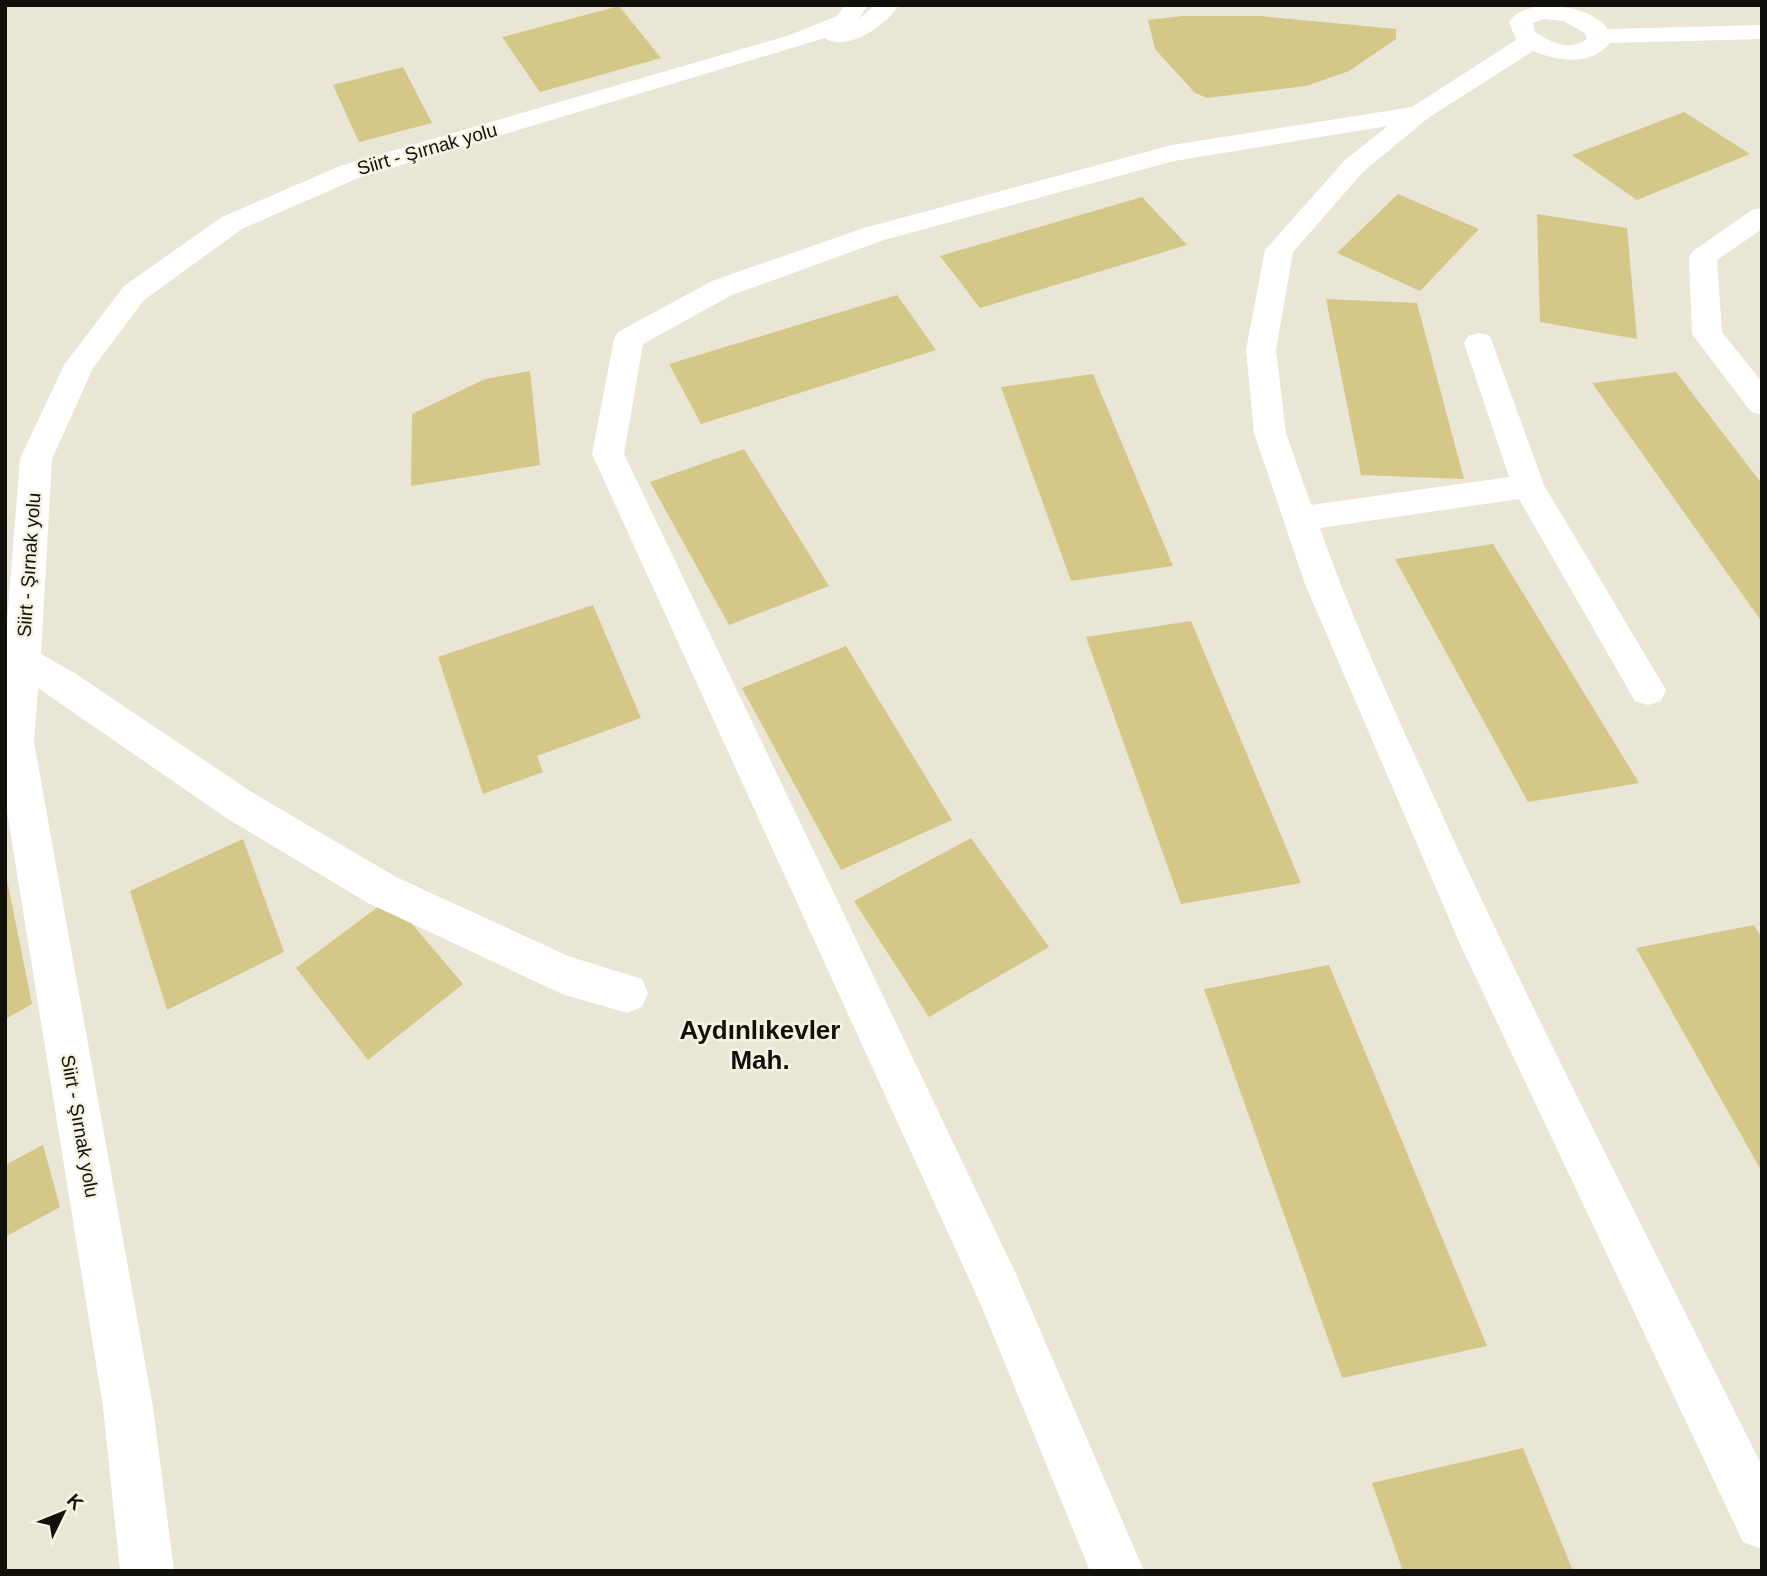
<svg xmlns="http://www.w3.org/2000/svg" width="1767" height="1576" font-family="Helvetica,sans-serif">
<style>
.building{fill:#d5c788}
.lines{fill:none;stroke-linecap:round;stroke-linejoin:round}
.minor{fill:#fff;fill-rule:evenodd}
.labels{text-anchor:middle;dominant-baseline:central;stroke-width:5;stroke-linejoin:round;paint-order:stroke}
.street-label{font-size:19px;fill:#11100a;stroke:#f7f3e3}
.district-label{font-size:26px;font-weight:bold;fill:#11100a;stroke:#f7f3e3}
</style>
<rect width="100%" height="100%" fill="#eae6d5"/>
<g class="building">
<path d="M 619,6 L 661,58 L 540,92 L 502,37 Z"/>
<path d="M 1183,16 L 1260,16 L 1396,29 L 1396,39 L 1349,71 L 1306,86 L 1207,98 L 1195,93 L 1155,49 L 1148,20 Z"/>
<path d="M 403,67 L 432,123 L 359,142 L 333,85 Z"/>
<path d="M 1684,112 L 1750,154 L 1637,200 L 1572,155 Z"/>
<path d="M 1398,194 L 1479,229 L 1420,291 L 1337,253 Z"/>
<path d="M 1142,197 L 1187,245 L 980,308 L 940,256 Z"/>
<path d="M 1537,214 L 1627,228 L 1637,339 L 1540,322 Z"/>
<path d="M 897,295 L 936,350 L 701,424 L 669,364 Z"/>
<path d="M 1326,299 L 1417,303 L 1464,479 L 1361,475 Z"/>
<path d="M 530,371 L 540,465 L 411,486 L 412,414 L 485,379 Z"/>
<path d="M 1676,372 L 1762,484 L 1762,622 L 1592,383 Z"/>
<path d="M 1093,374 L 1173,566 L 1071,581 L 1001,387 Z"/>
<path d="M 744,449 L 829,586 L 729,625 L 650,482 Z"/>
<path d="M 1493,544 L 1639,783 L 1528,802 L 1395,559 Z"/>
<path d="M 593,605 L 641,718 L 537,756 L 543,772 L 483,794 L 438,657 Z"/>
<path d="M 1191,621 L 1301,883 L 1181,904 L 1086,637 Z"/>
<path d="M 846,646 L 952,820 L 841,870 L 742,688 Z"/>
<path d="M 971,838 L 1049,947 L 929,1017 L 854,901 Z"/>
<path d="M 243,839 L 284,952 L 167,1010 L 130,891 Z"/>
<path d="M 5,870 L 32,1004 L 5,1019 Z"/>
<path d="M 390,898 L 463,984 L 368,1060 L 296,968 Z"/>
<path d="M 1754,925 L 1762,938 L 1762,1172 L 1636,948 Z"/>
<path d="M 1329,965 L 1487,1346 L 1342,1378 L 1204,989 Z"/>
<path d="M 43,1145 L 60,1207 L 5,1237 L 5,1165 Z"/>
<path d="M 1523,1448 L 1573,1571 L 1403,1571 L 1372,1483 Z"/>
</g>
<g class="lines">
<g class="minor">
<path d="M 845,5 L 868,5 L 858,20 L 875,5 L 899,5 C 887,25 846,53 825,38 L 358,178 L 242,229 L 144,300 L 93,368 L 52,459 L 41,654 L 76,674 L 253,793 L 396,877 L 568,956 L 642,979 L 648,993 L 642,1007 L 627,1013 L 562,994 L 368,903 L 225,817 L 38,688 L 34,742 L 153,1407 L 174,1571 L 120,1571 L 103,1407 L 5,799 L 5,646 L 20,459 L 64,365 L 124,286 L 222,217 L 340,166 L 790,35 L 837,16 Z"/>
<path d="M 1542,5 C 1564,6 1594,10 1608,29 L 1762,25 L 1762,39 L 1610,43 C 1590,67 1558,61 1533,51 L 1428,118 L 1363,172 L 1293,252 L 1276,350 L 1286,433 L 1311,505 L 1509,477 L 1464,343 L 1468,336 L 1479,333 L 1490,336 L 1544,485 L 1666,690 L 1661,701 L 1648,705 L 1635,701 L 1519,499 L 1320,528 C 1356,632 1404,730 1449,830 C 1548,1044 1657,1255 1762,1466 L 1762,1549 L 1743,1542 L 1460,944 L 1305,584 L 1254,433 L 1246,350 L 1265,250 L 1345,160 L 1388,126 L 1174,161 L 884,240 L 732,295 L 643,344 L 624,454 L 1015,1272 L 1144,1571 L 1090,1571 L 981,1305 L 592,454 L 614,339 L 618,332 L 712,281 L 864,228 L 1172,145 L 1412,107 L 1516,40 L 1509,22 C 1517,10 1529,9 1542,5 ZM 1544,19 L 1563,21 L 1585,33 L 1587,39 C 1570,52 1550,42 1535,32 L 1533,23 Z"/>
<path d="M 1762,208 L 1762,229 L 1717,260 L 1722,332 L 1762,382 L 1762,415 L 1751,412 L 1692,334 L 1689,257 L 1693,251 L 1752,210 Z"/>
</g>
</g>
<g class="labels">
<g class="street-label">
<text transform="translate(427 149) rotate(-16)">Siirt - Şırnak yolu</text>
<text transform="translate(29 565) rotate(-86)">Siirt - Şırnak yolu</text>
<text transform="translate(80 1126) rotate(80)">Siirt - Şırnak yolu</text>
</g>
<g class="district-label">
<text x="760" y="1030">Aydınlıkevler<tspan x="760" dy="30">Mah.</tspan></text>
</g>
</g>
<rect width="1767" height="1576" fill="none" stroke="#11100a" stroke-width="14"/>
<g transform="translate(63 1513) rotate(47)" stroke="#f7f3e3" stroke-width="5" paint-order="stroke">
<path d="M0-5L12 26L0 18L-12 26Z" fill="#11100a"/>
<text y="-10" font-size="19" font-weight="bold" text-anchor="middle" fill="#11100a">K</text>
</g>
</svg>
